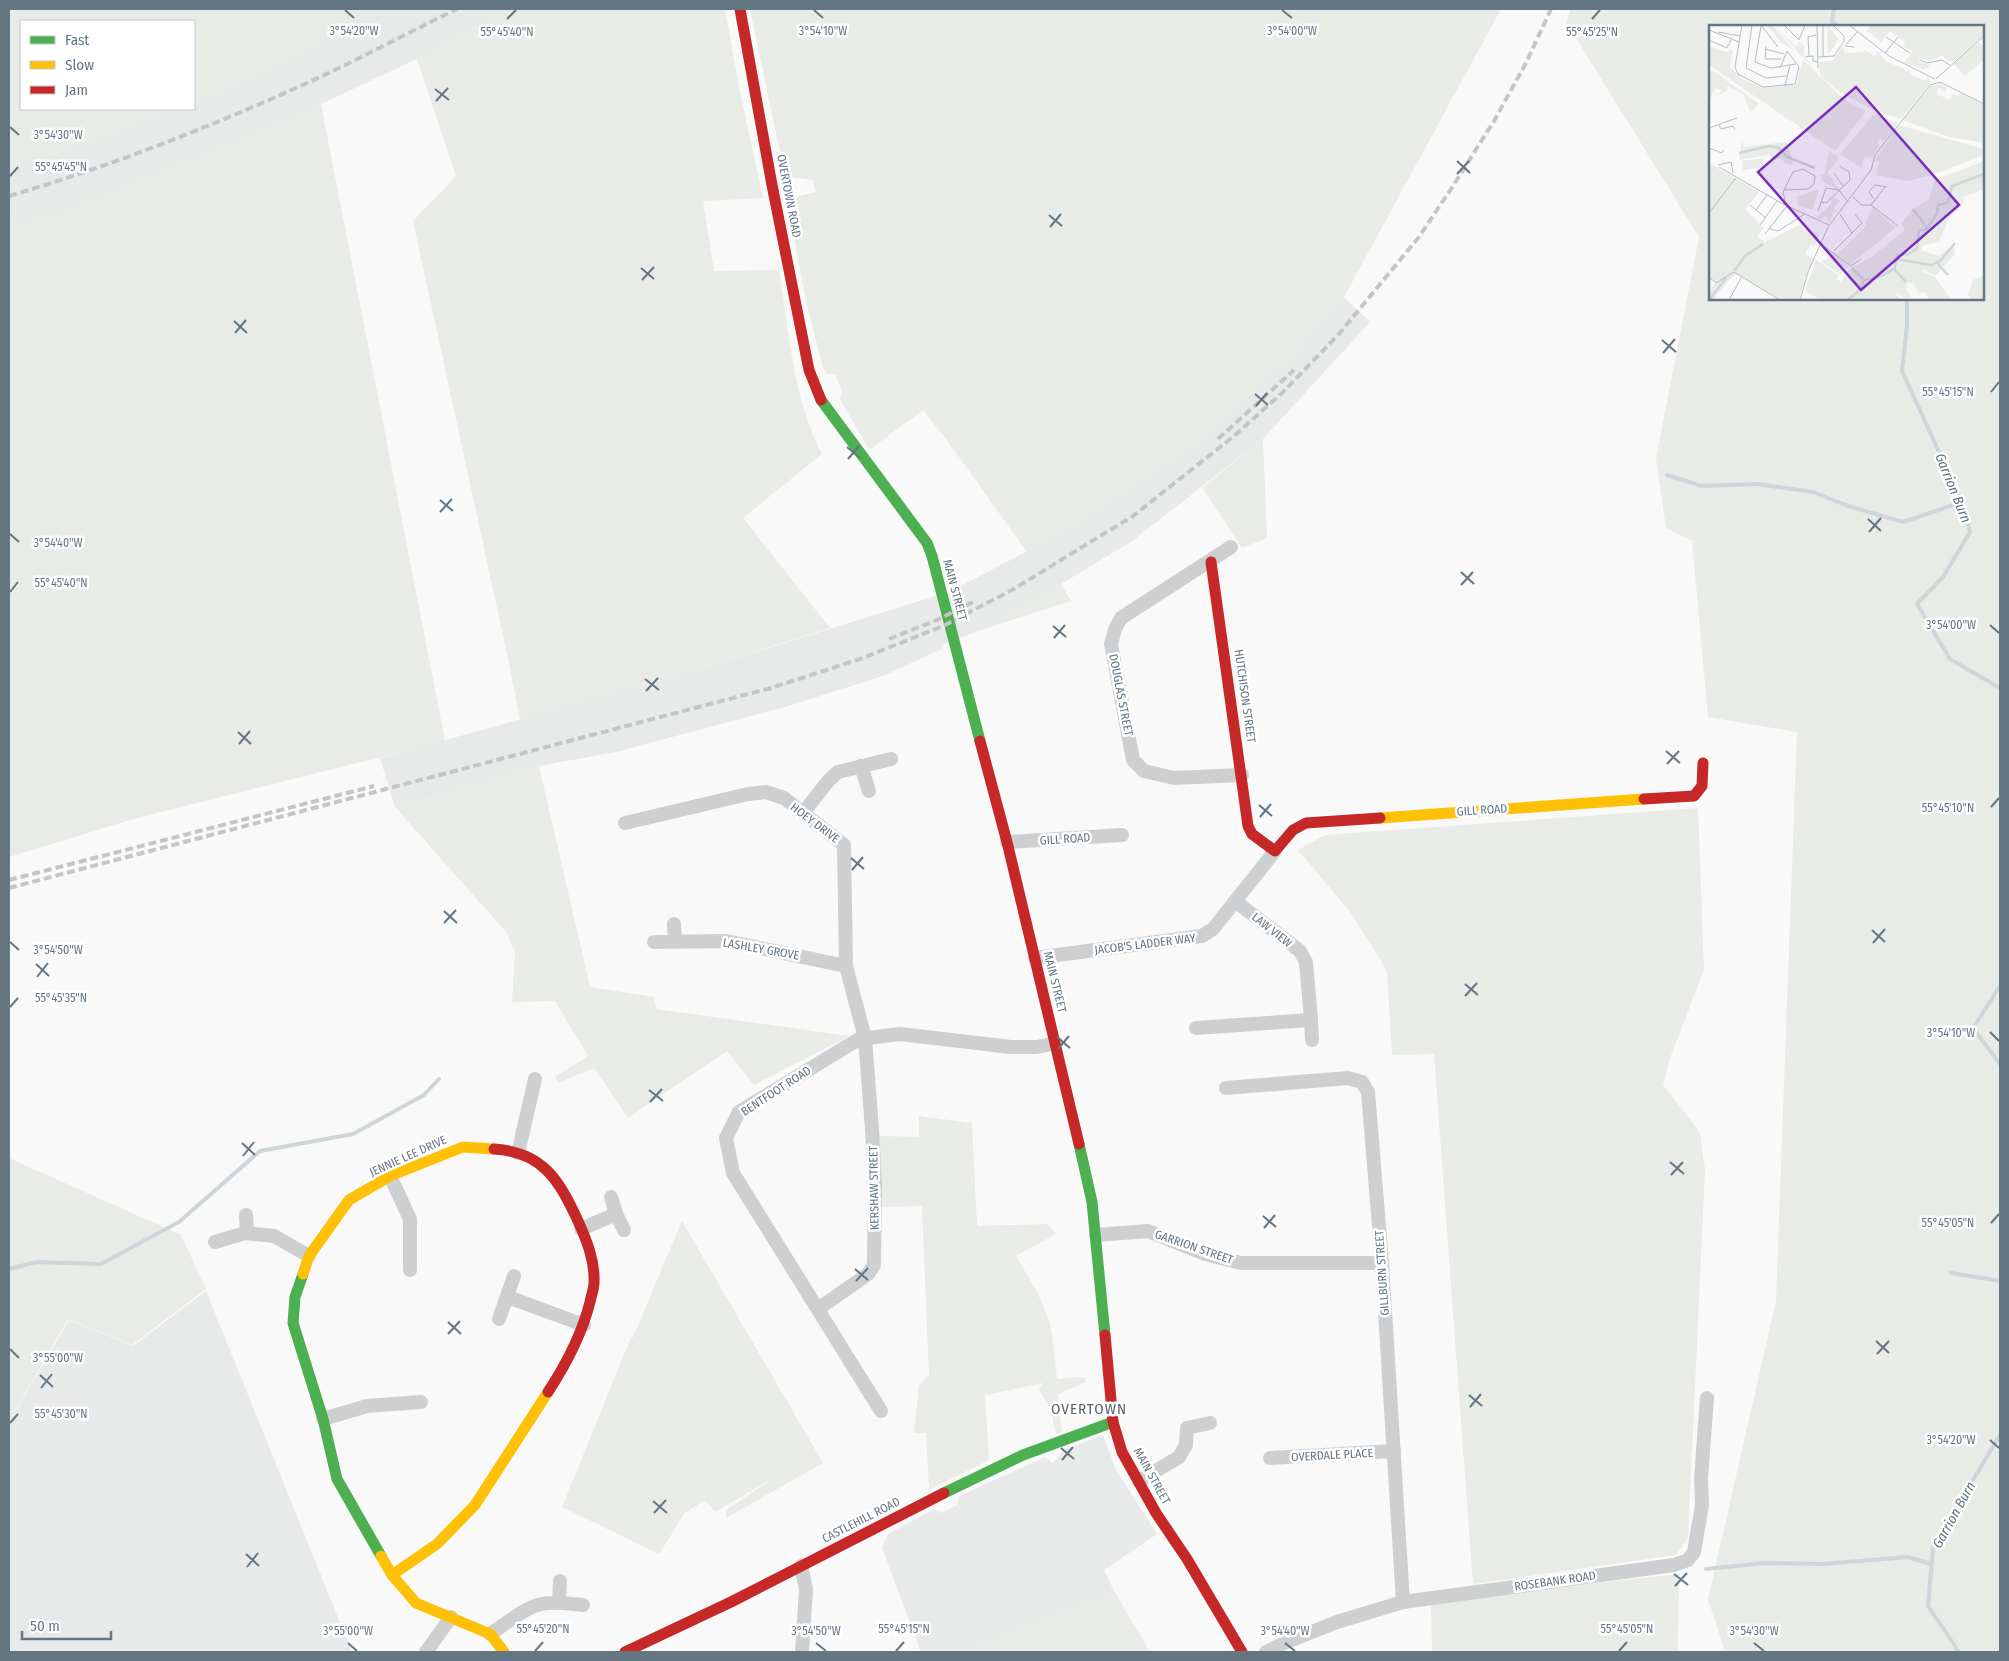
<svg xmlns="http://www.w3.org/2000/svg" width="2009" height="1661" font-family="'Fira Sans Condensed',sans-serif">
<style>
.built{fill:#e8e9e9}
.green{fill:#e8ebe6;fill-rule:evenodd}
.lines{fill:none;stroke-linecap:round;stroke-linejoin:round}
.stream{stroke:#ced6d9;stroke-width:4}
.street{stroke:#cecfd0;stroke-width:14}
.fast{stroke:#4caf50;stroke-width:11}
.slow{stroke:#ffc107;stroke-width:11}
.jam{stroke:#c62828;stroke-width:11}
.rail{stroke:#c3c5c6;stroke-width:4;stroke-dasharray:8 4;stroke-linecap:butt}
.ticks{fill:none;stroke:#657683;stroke-width:2}
.labels{text-anchor:middle;dominant-baseline:central;stroke-width:5;stroke-linejoin:round;paint-order:stroke}
.street-label{font-size:12px;fill:#657683;stroke:#fff}
.water-label{font-size:14px;font-style:italic;fill:#60757c;stroke:#fff}
.quarter-label{font-size:15px;letter-spacing:1px;fill:#57646e;stroke:#fff}
.inset-river{fill:none;stroke:#ced6d9;stroke-width:2.5}
.inset-road{fill:none;stroke:#b5bdc3;stroke-width:1}
.view{fill:#7b2cbf;fill-opacity:0.15;stroke:#7b2cbf;stroke-width:2.5}
.inset-edge{fill:none;stroke:#657683;stroke-width:2.5}
.ticks-label{font-size:12px;text-anchor:middle;fill:#657683;stroke:#fff;stroke-width:5;stroke-linejoin:round;paint-order:stroke}
</style>
<rect width="100%" height="100%" fill="#f9f9f9"/>
<g class="built">
<path d="M 354,9 L 507,9 L 417,59 L 321,104 L 48,216 L 9,222 L 9,170 L 181,109 L 194,109 L 194,104 L 312,49 Z"/>
<path d="M 1344,297 L 1370,322 L 1263,439 L 1132,541 L 1061,584 L 978,631 L 942,645 L 942,649 L 883,676 L 785,707 L 616,752 L 539,766 L 395,807 L 380,758 L 675,677 L 929,598 L 953,590 L 1075,526 L 1195,445 L 1296,352 Z"/>
<path d="M 206,1291 L 352,1652 L 9,1652 L 9,1412 L 15,1412 L 69,1320 L 133,1346 Z"/>
<path d="M 1103,1435 L 1116,1470 L 1157,1534 L 1104,1570 L 1114,1591 L 960,1652 L 921,1652 L 882,1548 L 888,1534 L 934,1509 L 942,1513 L 957,1505 L 959,1496 L 1045,1457 L 1053,1463 L 1064,1450 Z"/>
</g>
<g class="green">
<path d="M 9,9 L 354,9 L 312,49 L 194,104 L 194,21 L 21,21 L 21,109 L 181,109 L 9,170 Z"/>
<path d="M 507,9 L 725,9 L 740,92 L 763,198 L 703,201 L 714,271 L 779,270 C 789,331 793,399 822,454 L 743,518 L 830,628 L 675,677 L 520,720 L 509,663 L 413,221 L 456,176 L 417,59 Z"/>
<path d="M 750,9 L 1501,9 L 1344,297 L 1296,352 L 1195,445 L 1075,526 L 1027,552 L 949,443 L 923,410 L 869,450 L 840,399 L 842,391 L 835,374 L 828,374 L 823,368 L 806,301 L 788,206 L 799,196 L 816,192 L 812,180 L 785,176 Z"/>
<path d="M 1571,9 L 2000,9 L 2000,1652 L 1725,1652 L 1708,1599 L 1776,1301 L 1797,732 L 1708,717 L 1692,541 L 1666,528 L 1656,458 L 1699,237 L 1566,22 ZM 1710,26 L 1983,26 L 1983,299 L 1710,299 Z"/>
<path d="M 321,104 L 445,741 L 137,818 L 9,857 L 9,222 L 48,215 Z"/>
<path d="M 1263,439 L 1267,538 L 1242,548 L 1202,488 Z"/>
<path d="M 1061,584 L 1071,601 L 978,631 Z"/>
<path d="M 539,766 L 590,987 L 654,997 L 656,1009 L 849,1036 L 754,1085 L 727,1051 L 628,1118 L 594,1068 L 558,1083 L 555,1077 L 588,1056 L 555,1001 L 512,1002 L 515,951 L 506,932 L 395,807 Z"/>
<path d="M 1698,808 L 1704,970 L 1670,1058 L 1663,1085 L 1700,1132 L 1705,1170 L 1688,1538 L 1676,1555 L 1473,1584 L 1434,1054 L 1392,1055 L 1387,971 L 1351,913 L 1298,850 L 1325,835 Z"/>
<path d="M 919,1116 L 972,1123 L 977,1226 L 1048,1224 L 1056,1234 L 1016,1256 C 1029,1279 1046,1304 1051,1329 C 1054,1346 1055,1363 1057,1379 L 1082,1377 L 1085,1378 L 1085,1382 L 1059,1394 L 1058,1404 L 1062,1432 L 1057,1434 L 1054,1428 L 1052,1411 L 1039,1390 L 1043,1383 L 985,1395 L 989,1460 L 929,1490 L 926,1433 L 914,1433 L 919,1385 L 929,1375 L 922,1206 L 881,1207 L 879,1136 L 919,1137 Z"/>
<path d="M 9,1158 L 181,1235 L 206,1289 L 132,1345 L 68,1319 L 15,1411 L 9,1411 Z"/>
<path d="M 682,1221 L 823,1463 L 726,1518 L 726,1510 L 778,1475 L 715,1512 L 705,1500 L 685,1513 L 659,1554 L 562,1507 L 630,1340 L 633,1337 Z"/>
<path d="M 1679,1574 L 1678,1652 L 1432,1652 L 1431,1603 L 1474,1596 Z"/>
<path d="M 1114,1591 L 1150,1652 L 960,1652 Z"/>
</g>
<g class="lines">
<g class="stream">
<path d="M 1834,9 L 1832,21 L 1837,26"/>
<path d="M 1907,299 L 1907,326 L 1902,371 L 1962,502 L 1970,532 L 1943,577 L 1917,604 L 1950,659 L 2000,688"/>
<path d="M 1667,475 L 1702,486 L 1757,484 L 1813,492 L 1848,506 L 1903,522 L 1962,502"/>
<path d="M 2000,986 L 1973,1028 L 2000,1064"/>
<path d="M 9,1269 L 37,1262 L 101,1264 L 179,1222 L 260,1151 L 353,1134 L 424,1095 L 439,1079"/>
<path d="M 1951,1273 L 2000,1281"/>
<path d="M 1706,1569 L 1764,1563 L 1823,1564 L 1908,1557 L 1931,1564"/>
<path d="M 1959,1652 L 1928,1606 L 1933,1547 L 2000,1435"/>
</g>
<g class="street">
<path d="M 1231,547 L 1121,618 L 1115,629 L 1111,644 L 1133,760 L 1144,771 L 1174,778 L 1242,775"/>
<path d="M 861,766 L 869,791"/>
<path d="M 803,813 L 829,780 L 838,772 L 891,759"/>
<path d="M 625,823 L 748,794 L 766,792 L 784,798 L 844,845 L 846,966 L 865,1038 L 872,1129 L 875,1183 L 874,1265 L 868,1274 L 818,1309"/>
<path d="M 1007,842 L 1122,835"/>
<path d="M 1235,901 L 1300,951 L 1306,962 L 1311,1020"/>
<path d="M 674,924 L 675,942"/>
<path d="M 654,942 L 726,941 L 846,966"/>
<path d="M 1035,958 L 1202,936 L 1213,929 L 1275,851"/>
<path d="M 1196,1028 L 1311,1020 L 1312,1040"/>
<path d="M 1226,1088 L 1348,1078 L 1362,1082 L 1368,1092 L 1382,1263 L 1403,1602"/>
<path d="M 518,1153 L 535,1079"/>
<path d="M 390,1176 L 410,1219 L 410,1270"/>
<path d="M 611,1197 L 616,1214 L 624,1230"/>
<path d="M 246,1215 L 247,1233"/>
<path d="M 581,1229 L 616,1214"/>
<path d="M 1096,1235 L 1148,1231 L 1205,1254 L 1241,1263 L 1382,1263"/>
<path d="M 215,1242 L 245,1233 L 274,1236 L 309,1256"/>
<path d="M 508,1297 L 584,1325"/>
<path d="M 499,1319 L 514,1276"/>
<path d="M 881,1411 L 733,1173 L 726,1138 L 739,1112 L 859,1039 L 900,1034 L 1011,1047 L 1037,1047 L 1056,1043"/>
<path d="M 323,1419 L 367,1406 L 421,1402"/>
<path d="M 1270,1458 L 1394,1451"/>
<path d="M 1139,1481 L 1179,1457 L 1186,1445 L 1187,1428 L 1210,1423"/>
<path d="M 801,1566 L 806,1589 L 802,1652"/>
<path d="M 559,1603 L 560,1581"/>
<path d="M 490,1634 C 506,1624 522,1609 541,1604 C 554,1601 570,1604 583,1605"/>
<path d="M 426,1652 L 451,1617"/>
<path d="M 1266,1652 L 1284,1643 L 1337,1622 L 1403,1602 L 1674,1565 L 1688,1560 L 1694,1552 L 1702,1505 L 1701,1478 L 1707,1398"/>
</g>
<g class="fast">
<path d="M 821,400 L 927,543 L 932,556 L 980,741"/>
<path d="M 1079,1144 L 1092,1202 L 1105,1335"/>
<path d="M 303,1274 L 295,1297 L 293,1323 L 323,1419 L 337,1479 L 381,1556"/>
<path d="M 944,1493 L 1023,1455 L 1113,1422"/>
</g>
<g class="slow">
<path d="M 1380,818 L 1644,799"/>
<path d="M 303,1274 L 309,1256 L 349,1200 L 390,1176 L 463,1147 L 494,1149"/>
<path d="M 381,1556 L 392,1575 L 416,1603 L 490,1634 L 504,1652"/>
<path d="M 392,1575 L 437,1544 L 475,1505 L 548,1392"/>
</g>
<g class="jam">
<path d="M 740,9 L 772,185 L 809,370 L 821,400"/>
<path d="M 1211,562 L 1248,826 L 1252,834 L 1275,851 L 1293,830 L 1306,823 L 1380,818"/>
<path d="M 980,741 L 1007,842 L 1079,1144"/>
<path d="M 1644,799 L 1694,796 L 1702,786 L 1703,763"/>
<path d="M 494,1149 C 543,1152 559,1180 578,1221 C 587,1241 595,1261 594,1283 C 594,1289 591,1296 590,1302 C 582,1334 567,1363 548,1392"/>
<path d="M 1105,1335 L 1113,1422 L 1122,1452 L 1156,1513 L 1187,1559 L 1242,1652"/>
<path d="M 625,1652 L 731,1602 L 944,1493"/>
</g>
<g class="rail">
<path d="M 9,196 C 111,166 210,127 307,83 C 358,60 407,33 457,9"/>
<path d="M 1218,439 L 1294,370"/>
<path d="M 889,639 L 937,620 L 973,602"/>
<path d="M 9,880 L 374,786"/>
<path d="M 9,888 L 771,688 L 860,659 L 943,626 L 1012,590 L 1133,516 L 1234,436 L 1282,393 L 1339,334 L 1419,237 L 1453,186 L 1494,121 L 1526,63 L 1551,9"/>
</g>
</g>
<path class="ticks" d="M 345,10 L 354,18M 814,10 L 823,18M 1282,10 L 1292,18M 507,19 L 516,10M 1592,19 L 1600,10M 435,89 L 449,100M 436,101 L 448,88M 10,127 L 19,135M 1457,161 L 1470,173M 1457,174 L 1469,161M 10,176 L 18,167M 1049,215 L 1062,226M 1050,227 L 1061,214M 641,268 L 654,279M 642,280 L 654,267M 234,321 L 247,333M 235,333 L 246,320M 1662,340 L 1676,352M 1663,353 L 1675,339M 1991,392 L 1999,382M 1255,394 L 1268,405M 1256,406 L 1267,393M 847,447 L 860,458M 848,459 L 859,446M 440,500 L 453,511M 440,512 L 452,499M 1868,519 L 1881,531M 1869,532 L 1881,518M 10,534 L 19,542M 1461,572 L 1474,584M 1461,585 L 1473,572M 10,592 L 18,582M 1990,625 L 1999,633M 1053,626 L 1066,637M 1054,638 L 1065,625M 645,679 L 659,690M 646,691 L 658,678M 238,732 L 251,744M 239,744 L 250,731M 1666,751 L 1680,763M 1667,764 L 1679,751M 1259,805 L 1272,816M 1991,807 L 1999,798M 1260,817 L 1271,804M 851,858 L 864,869M 852,870 L 863,857M 444,911 L 457,923M 444,923 L 456,910M 1872,930 L 1885,942M 10,942 L 19,950M 1873,943 L 1885,929M 36,964 L 49,976M 37,977 L 48,963M 1465,984 L 1478,995M 1465,996 L 1477,983M 10,1007 L 18,998M 1990,1032 L 1999,1041M 1057,1037 L 1070,1048M 1058,1049 L 1069,1036M 649,1090 L 663,1101M 650,1102 L 662,1089M 242,1143 L 255,1155M 243,1156 L 254,1142M 1670,1162 L 1684,1174M 1671,1175 L 1683,1162M 1263,1216 L 1276,1227M 1991,1223 L 1999,1214M 1264,1228 L 1275,1215M 855,1269 L 868,1280M 856,1281 L 868,1268M 448,1322 L 461,1334M 448,1334 L 460,1321M 1876,1341 L 1889,1353M 10,1349 L 19,1358M 1877,1354 L 1889,1341M 40,1375 L 53,1387M 41,1388 L 52,1374M 1469,1395 L 1482,1406M 1470,1407 L 1481,1394M 10,1423 L 18,1414M 1990,1440 L 1999,1448M 1061,1448 L 1074,1459M 1062,1460 L 1073,1447M 653,1501 L 667,1513M 654,1513 L 666,1500M 246,1554 L 259,1566M 247,1567 L 258,1553M 1674,1574 L 1688,1585M 1675,1586 L 1687,1573M 348,1643 L 357,1651M 816,1643 L 826,1651M 1285,1643 L 1295,1651M 1754,1643 L 1764,1651M 535,1651 L 543,1642M 896,1651 L 904,1642M 1619,1651 L 1627,1642"/>
<g class="labels">
<g class="street-label">
<text transform="translate(789 196) rotate(79)">OVERTOWN ROAD</text>
<text transform="translate(955 590) rotate(75)">MAIN STREET</text>
<text transform="translate(1121 695) rotate(79)">DOUGLAS STREET</text>
<text transform="translate(1245 696) rotate(82)">HUTCHISON STREET</text>
<text transform="translate(1482 810) rotate(-4)">GILL ROAD</text>
<text transform="translate(815 823) rotate(37)">HOEY DRIVE</text>
<text transform="translate(1065 839) rotate(-4)">GILL ROAD</text>
<text transform="translate(1272 930) rotate(38)">LAW VIEW</text>
<text transform="translate(1145 944) rotate(-7)">JACOB'S LADDER WAY</text>
<text transform="translate(761 949) rotate(10)">LASHLEY GROVE</text>
<text transform="translate(1055 982) rotate(76)">MAIN STREET</text>
<text transform="translate(776 1091) rotate(-33)">BENTFOOT ROAD</text>
<text transform="translate(408 1156) rotate(-24)">JENNIE LEE DRIVE</text>
<text transform="translate(874 1188) rotate(-91)">KERSHAW STREET</text>
<text transform="translate(1194 1247) rotate(19)">GARRION STREET</text>
<text transform="translate(1382 1273) rotate(-94)">GILLBURN STREET</text>
<text transform="translate(1332 1455) rotate(-3)">OVERDALE PLACE</text>
<text transform="translate(1152 1476) rotate(61)">MAIN STREET</text>
<text transform="translate(861 1520) rotate(-27)">CASTLEHILL ROAD</text>
<text transform="translate(1555 1581) rotate(-8)">ROSEBANK ROAD</text>
</g>
<g class="water-label">
<text transform="translate(1953 488) rotate(68)">Garrion Burn</text>
<text transform="translate(1954 1515) rotate(-61)">Garrion Burn</text>
</g>
<g class="quarter-label">
<text x="1089" y="1409">OVERTOWN</text>
</g>
</g>
<g transform="translate(1709 25)">
<rect width="275" height="275" fill="#f9f9f9"/>
<path d="M 58,0 L 63,0 L 85,25 L 72,17 ZM 65,0 L 87,22 L 90,16 L 95,21 L 95,32 L 108,48 ZM 162,0 L 275,0 L 275,10 L 244,37 L 237,35 L 234,30 L 220,36 L 211,33 L 210,37 L 222,41 L 214,44 L 195,38 L 204,26 L 194,22 L 196,17 L 181,6 L 172,17 L 158,6 ZM 119,1 L 130,14 L 119,30 L 118,12 ZM 270,17 L 275,22 L 275,35 L 256,51 L 245,39 ZM 0,21 L 17,27 L 24,25 L 21,42 L 35,55 L 54,62 L 87,60 L 94,35 L 137,76 L 157,86 L 126,126 L 0,40 ZM 133,21 L 136,28 L 154,27 L 156,25 L 165,31 L 169,27 L 178,37 L 196,44 L 196,47 L 199,44 L 202,49 L 216,56 L 219,52 L 222,57 L 192,94 L 160,83 L 129,66 L 111,50 L 110,37 L 123,36 ZM 0,43 L 49,78 L 48,82 L 41,87 L 35,70 L 19,61 L 18,66 L 9,70 L 13,65 L 6,63 L 0,77 L 0,46 L 4,47 ZM 233,60 L 238,64 L 236,67 L 229,62 L 228,69 L 241,75 L 244,69 L 250,71 L 251,68 L 275,80 L 275,118 L 240,112 L 194,95 L 221,61 ZM 165,89 L 189,98 L 174,117 L 171,113 L 168,117 L 171,121 L 162,133 L 155,132 L 153,143 L 131,129 ZM 190,100 L 275,124 L 275,130 L 224,150 L 198,156 L 167,150 L 170,137 L 165,136 ZM 33,116 L 35,122 L 78,117 L 84,136 L 82,140 L 75,138 L 73,133 L 65,135 L 60,130 L 30,135 ZM 120,126 L 130,133 L 119,147 L 130,165 L 113,156 L 112,150 L 115,150 ZM 54,133 L 55,142 L 34,145 L 33,136 ZM 275,136 L 275,164 L 255,172 L 254,179 L 240,193 L 230,217 L 215,220 L 212,225 L 229,231 L 244,220 L 246,229 L 226,251 L 216,245 L 212,246 L 226,252 L 242,275 L 221,275 L 216,267 L 209,268 L 206,260 L 199,257 L 197,265 L 202,271 L 199,275 L 184,266 L 193,275 L 170,275 L 179,262 L 169,275 L 112,275 L 96,266 L 107,235 L 130,250 L 126,257 L 129,254 L 132,257 L 140,244 L 161,233 L 196,205 L 192,199 L 205,183 L 220,174 L 226,155 ZM 0,138 L 50,167 L 36,184 L 55,203 L 48,211 L 56,217 L 94,198 L 94,203 L 110,209 L 106,221 L 101,220 L 96,229 L 105,234 L 96,253 L 85,247 L 96,254 L 90,275 L 72,274 L 26,249 L 7,270 L 7,275 L 0,275 L 0,266 L 7,258 L 0,254 ZM 110,164 L 103,185 L 89,180 L 87,172 ZM 125,172 L 131,176 L 125,182 L 129,187 L 125,186 L 121,196 L 117,197 L 119,194 L 116,191 L 112,195 L 107,193 L 123,178 L 121,175 ZM 164,182 L 186,203 L 141,240 L 129,229 L 158,200 L 156,198 ZM 126,228 L 140,241 L 131,249 L 112,237 ZM 275,250 L 275,275 L 263,275 L 259,270 L 264,255 Z" fill="#e8ebe6"/>
<path class="inset-river" d="M 30,128 L 60,121 L 70,123 L 78,132 L 106,143M 204,184 L 218,203M 187,234 L 222,240 L 232,235 L 246,218M 228,238 L 239,250M 143,243 L 154,254M 185,244 L 197,257M 25,246 L 36,231 L 54,219M 0,275 L 17,253M 138,275 L 149,267 L 155,255 L 173,251 L 186,243 L 188,230 L 200,229 L 208,223 L 210,205 L 217,205 L 228,188 L 229,180 L 239,178 L 243,161 L 275,149"/>
<path class="inset-road" d="M 33,0 L 26,42 L 29,49 L 54,62 L 86,59 L 90,42 L 78,26 L 71,43M 43,0 L 37,43 L 57,53 L 78,51M 52,0 L 69,22M 75,0 L 90,15 L 96,0M 108,0 L 109,43M 114,0 L 114,32M 140,0 L 180,31 L 226,54M 0,5 L 30,17M 9,7 L 31,11M 177,12 L 201,28M 0,15 L 18,23 L 22,15M 57,21 L 56,34 L 72,34M 145,22 L 136,21 L 148,7M 56,24 L 75,29M 176,28 L 189,12M 100,31 L 99,12 L 107,10M 96,32 L 104,31 L 104,36 L 109,37M 109,32 L 125,31 L 135,16 L 135,11 L 124,0M 211,35 L 218,38 L 233,35 L 241,40M 46,37 L 62,43 L 87,39M 46,37 L 52,1M 227,54 L 275,11M 231,57 L 275,79M 76,61 L 81,40M 10,100 L 12,104 L 24,101 L 26,105M 0,103 L 28,93M 0,123 L 13,128 L 15,125M 9,140 L 22,137 L 24,148M 10,142 L 74,179 L 120,200M 125,148 L 134,161M 176,162 L 162,180 L 189,201M 144,172 L 153,180 L 162,180M 165,174 L 160,167 L 166,160 L 178,162M 112,177 L 117,178 L 141,155 L 140,147 L 131,141M 74,179 L 76,174 L 74,168 L 75,165 L 84,147 L 94,144 L 106,151 L 105,159 L 99,164 L 75,165M 41,180 L 57,193M 47,185 L 58,170M 109,186 L 117,163 L 130,165 L 139,177M 0,188 L 27,153M 131,189 L 143,208M 51,200 L 68,176M 61,204 L 69,206 L 96,189M 56,209 L 78,181M 113,220 L 142,241 L 152,234M 125,226 L 153,198 L 146,189M 0,252 L 7,258 L 25,247 L 71,275M 20,275 L 32,253M 91,275 L 99,247 L 119,202 L 162,145 L 166,130 L 176,117 L 221,60 L 232,57"/>
<path class="view" d="M 147,62 L 250,180 L 152,265 L 49,147 Z"/>
<rect width="275" height="275" class="inset-edge"/>
</g>
<g class="ticks-label">
<text x="823" y="35">3°54'10"W</text>
<text x="354" y="35">3°54'20"W</text>
<text x="1292" y="35">3°54'00"W</text>
<text x="507" y="36">55°45'40"N</text>
<text x="1592" y="36">55°45'25"N</text>
<text x="58" y="139">3°54'30"W</text>
<text x="61" y="171">55°45'45"N</text>
<text x="1948" y="396">55°45'15"N</text>
<text x="58" y="547">3°54'40"W</text>
<text x="61" y="587">55°45'40"N</text>
<text x="1951" y="629">3°54'00"W</text>
<text x="1948" y="812">55°45'10"N</text>
<text x="58" y="954">3°54'50"W</text>
<text x="61" y="1002">55°45'35"N</text>
<text x="1951" y="1037">3°54'10"W</text>
<text x="1948" y="1227">55°45'05"N</text>
<text x="58" y="1362">3°55'00"W</text>
<text x="61" y="1418">55°45'30"N</text>
<text x="1951" y="1444">3°54'20"W</text>
<text x="543" y="1633">55°45'20"N</text>
<text x="904" y="1633">55°45'15"N</text>
<text x="1627" y="1633">55°45'05"N</text>
<text x="348" y="1635">3°55'00"W</text>
<text x="816" y="1635">3°54'50"W</text>
<text x="1285" y="1635">3°54'40"W</text>
<text x="1754" y="1635">3°54'30"W</text>
</g>
<rect width="2009" height="1661" fill="none" stroke="#657683" stroke-width="20"/>
<rect x="20" y="20" width="175" height="90" fill="#ffffff" stroke="#c1c8cd"/>
<rect x="30" y="36" width="25" height="8" fill="#4caf50" stroke="#c1c8cd"/>
<text x="65" y="45" font-size="15" fill="#657683">Fast</text>
<rect x="30" y="61" width="25" height="8" fill="#ffc107" stroke="#c1c8cd"/>
<text x="65" y="70" font-size="15" fill="#657683">Slow</text>
<rect x="30" y="86" width="25" height="8" fill="#c62828" stroke="#c1c8cd"/>
<text x="65" y="95" font-size="15" fill="#657683">Jam</text>
<path d="M22 1631v8h89v-8" fill="none" stroke="#657683" stroke-width="2.5"/>
<text x="30" y="1631" font-size="15" fill="#657683" stroke="#ffffff" stroke-width="4" paint-order="stroke">50 m</text>
</svg>
